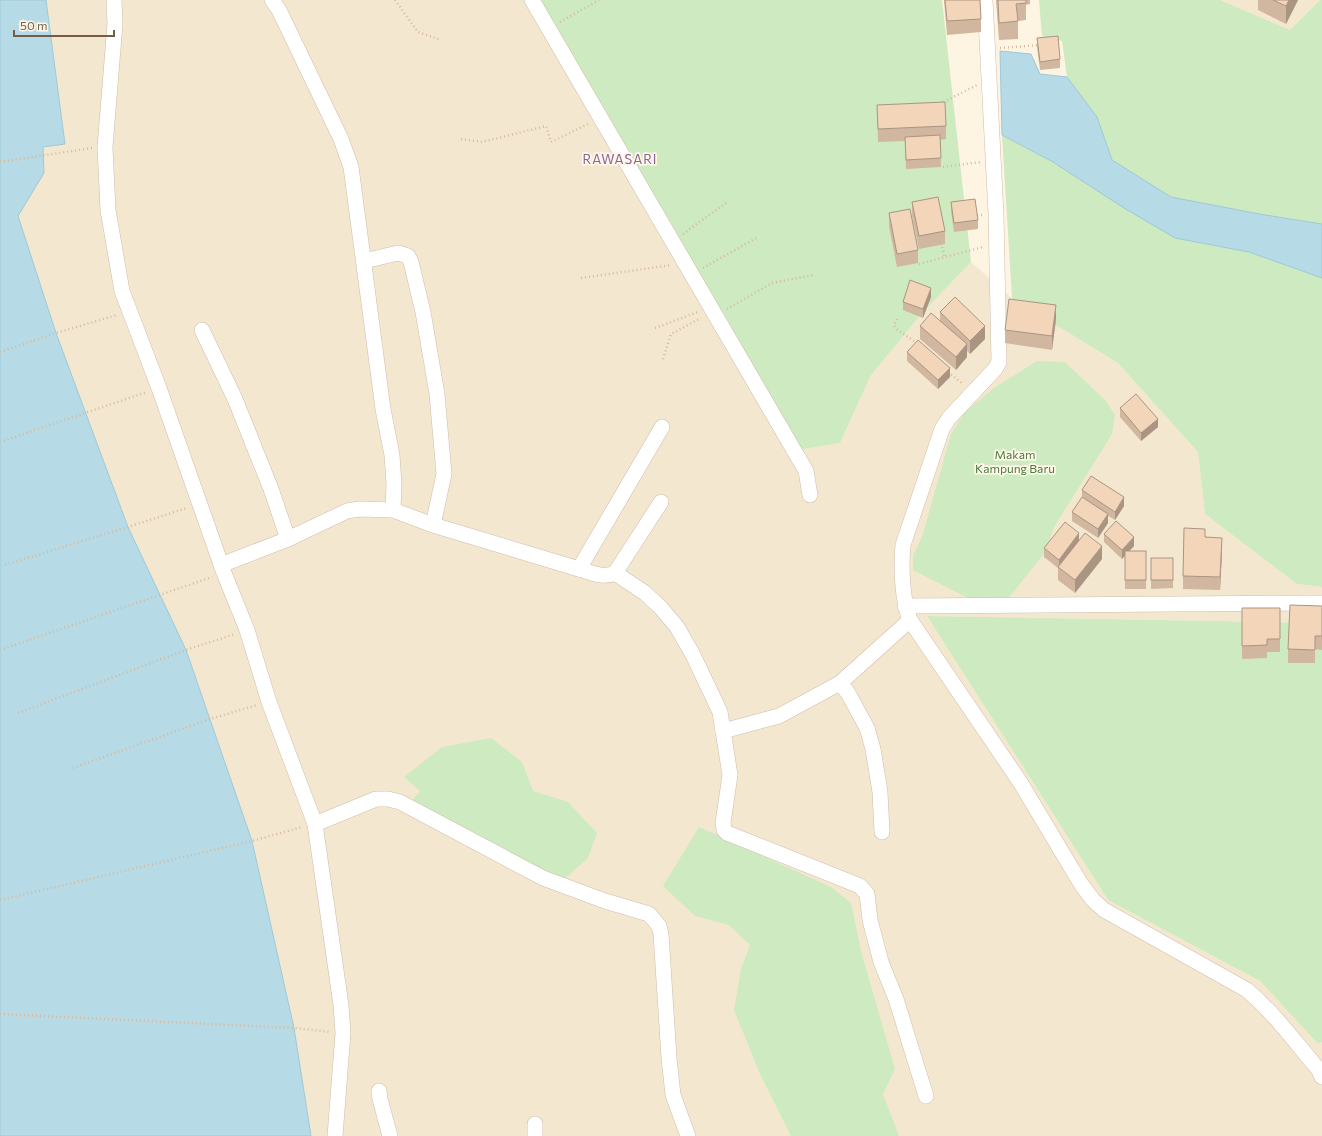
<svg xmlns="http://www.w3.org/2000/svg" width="1322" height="1136" font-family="Commissioner,sans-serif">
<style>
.residential{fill:#f4e7d0}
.green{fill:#cdeac0}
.water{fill:#b6dbe6;stroke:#9cc9d8}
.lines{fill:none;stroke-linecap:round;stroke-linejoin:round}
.minor-casing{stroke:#cebda9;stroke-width:16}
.path{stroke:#d7b99c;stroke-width:2.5;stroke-dasharray:1 3;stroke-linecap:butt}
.minor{stroke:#fff;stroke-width:15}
.wall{fill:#d1b79f}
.shaded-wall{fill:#aa9582}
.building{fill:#f3d5b9;stroke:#aa9582}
.labels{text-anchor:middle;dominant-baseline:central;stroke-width:3.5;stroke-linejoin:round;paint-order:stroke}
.park-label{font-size:12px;fill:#4c7b40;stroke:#fff8e9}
.neighbourhood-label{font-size:13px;letter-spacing:1px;fill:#8c6398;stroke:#fff8e9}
</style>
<rect width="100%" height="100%" fill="#fdf5e2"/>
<g class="residential">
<path d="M 46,0 L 523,0 L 792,451 L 840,443 L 871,375 L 923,312 L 971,262 L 1012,298 L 1118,363 L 1198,452 L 1205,514 L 1297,584 L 1322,587 L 1322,623 L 927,616 L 1108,900 L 1260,981 L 1318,1044 L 1322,1042 L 1322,1136 L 0,1136 L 0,152 L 65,144 Z"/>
<path d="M 1220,0 L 1320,0 L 1290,30 Z"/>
</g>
<g class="green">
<path d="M 523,0 L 942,0 L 971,262 L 923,312 L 871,375 L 840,443 L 792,451 Z"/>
<path d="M 1039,0 L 1220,0 L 1290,30 L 1320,0 L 1322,0 L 1322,224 L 1259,214 L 1171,197 L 1112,160 L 1097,117 L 1067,77 L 1062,41 L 1042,36 Z"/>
<path d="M 1002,135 L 1053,162 L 1175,238 L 1249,252 L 1322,278 L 1322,587 L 1297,584 L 1205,514 L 1198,452 L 1118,363 L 1012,298 Z"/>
<path d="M 1037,361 L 1065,362 L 1106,401 L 1115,415 L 1112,434 L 1054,527 L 1046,551 L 1007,600 L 968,598 L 913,570 L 913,556 L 923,534 L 951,434 L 965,412 L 994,388 Z"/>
<path d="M 927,616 L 1322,623 L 1322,1042 L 1318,1044 L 1260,981 L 1108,900 Z"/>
<path d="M 491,738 L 522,762 L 533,791 L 568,802 L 597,833 L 588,858 L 563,880 L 410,803 L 420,791 L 404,777 L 442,747 Z"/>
<path d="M 699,827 L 831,887 L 851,903 L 861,951 L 895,1069 L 883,1094 L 899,1136 L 791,1136 L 760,1074 L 734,1010 L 741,969 L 750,945 L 729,925 L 695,916 L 663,886 Z"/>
</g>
<g class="water">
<path d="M 0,0 L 46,0 L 65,144 L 43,147 L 44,173 L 18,216 L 56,333 L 128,527 L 186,650 L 252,841 L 294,1028 L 311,1136 L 0,1136 Z"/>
<path d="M 1000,51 L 1031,54 L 1040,74 L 1067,77 L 1097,117 L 1112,160 L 1171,197 L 1259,214 L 1322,224 L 1322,278 L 1249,252 L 1175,238 L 1124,208 L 1053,162 L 1002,135 Z"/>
</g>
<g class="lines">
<defs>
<g id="minor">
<path d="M 114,0 L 115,24 L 105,147 L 108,210 L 122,291 L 159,388 L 224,573 L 247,630 L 269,702 L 315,824 L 341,1005 L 343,1033 L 335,1136"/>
<path d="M 272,0 L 279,10 L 341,139 L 351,167 L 383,409 L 392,455 L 394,484 L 393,510"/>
<path d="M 532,0 L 806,471 L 810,495"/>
<path d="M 985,0 L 996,214 L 999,362 L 995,369 L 949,418 L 942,429 L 903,545 C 901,567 902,600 910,620 L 1020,782 L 1081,884 L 1093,900 L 1104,910 L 1113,915 L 1247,990 C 1274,1013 1296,1043 1319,1070 L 1322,1077"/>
<path d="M 364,261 L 398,253 L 408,256 L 411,262 L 423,312 L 437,394 L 444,474 L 433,525"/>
<path d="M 202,330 L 235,399 L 271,489 L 288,539"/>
<path d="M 221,565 L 288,539 L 347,511 L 360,509 L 393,510 L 433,525 L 579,569 C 591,572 603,579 615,573 L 661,502"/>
<path d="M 579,569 L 662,427"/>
<path d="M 615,573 L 645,593 L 661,608 L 677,627 L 693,655 L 720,712 L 730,775 L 723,823 L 724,830 L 727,833 L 860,886 L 867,894 L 870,920 L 881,962 L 896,999 L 926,1096"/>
<path d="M 905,606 L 1322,603"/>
<path d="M 840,683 L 848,693 L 867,728 L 873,749 L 880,792 L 882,832"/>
<path d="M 723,731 L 779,716 L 840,683 L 910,620"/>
<path d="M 315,824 L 376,799 L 388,799 L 400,802 L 543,878 L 605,901 L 649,914 L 659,926 L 661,934 L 669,1058 L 673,1095 L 688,1136"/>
<path d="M 379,1091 L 380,1099 L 390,1136"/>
<path d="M 535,1136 L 535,1124"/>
</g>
</defs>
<use href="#minor" class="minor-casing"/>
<g class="path">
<path d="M 395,0 L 418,32 L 441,40"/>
<path d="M 560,22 L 599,0"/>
<path d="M 1000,48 L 1039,45"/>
<path d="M 940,104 L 977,85"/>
<path d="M 461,139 L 482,142 L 546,126 L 551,142 L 590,123"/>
<path d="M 0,162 L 92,148"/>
<path d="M 943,167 L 981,162"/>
<path d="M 977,215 L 984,215"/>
<path d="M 683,234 L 727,202"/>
<path d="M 942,247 L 945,258"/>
<path d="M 919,264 L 983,247"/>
<path d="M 703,268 L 758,237"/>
<path d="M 581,278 L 672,265"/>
<path d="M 727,309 L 772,283 L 814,275"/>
<path d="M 897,319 L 894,325 L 895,328 L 918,344"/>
<path d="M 655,328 L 698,312"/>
<path d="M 0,352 L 56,333 L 117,315"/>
<path d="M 663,359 L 671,334 L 701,318"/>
<path d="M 948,372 L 963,384"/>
<path d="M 0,442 L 147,392"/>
<path d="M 5,565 L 128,527 L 187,508"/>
<path d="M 0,650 L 212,577"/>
<path d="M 18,713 L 186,650 L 235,634"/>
<path d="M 73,768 L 210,719 L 257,705"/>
<path d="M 0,900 L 252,841 L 302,827"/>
<path d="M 0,1014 L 294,1028 L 331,1032"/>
</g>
<use href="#minor" class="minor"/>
</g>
<g class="wall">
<path d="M 944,0 L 980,0 L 981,19 L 981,32 L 947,35 Z"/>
<path d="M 996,0 L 1030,0 L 1030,4 L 1026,5 L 1026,20 L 1018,21 L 1018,39 L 999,40 Z"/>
<path d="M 1258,0 L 1298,0 L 1286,24 L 1258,10 Z"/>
<path d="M 1037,38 L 1060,59 L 1060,68 L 1040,70 L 1037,47 Z"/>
<path d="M 877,105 L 946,126 L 946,139 L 940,140 L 941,167 L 906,169 L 905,141 L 878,142 Z"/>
<path d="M 912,202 L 945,231 L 945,244 L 919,249 L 912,215 Z"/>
<path d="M 951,202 L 978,220 L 978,229 L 954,232 L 951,211 Z"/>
<path d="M 889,213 L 918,250 L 918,263 L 897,267 L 889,226 Z"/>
<path d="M 931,297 L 923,318 L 903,310 L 903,302 Z"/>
<path d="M 940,312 L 985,339 L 970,354 L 967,351 L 967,357 L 956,370 L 920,339 L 920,326 L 940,322 Z"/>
<path d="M 1056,319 L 1052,350 L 1005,343 L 1005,330 Z"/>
<path d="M 907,352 L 950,377 L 938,389 L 907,361 Z"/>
<path d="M 1120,408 L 1158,427 L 1141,441 L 1120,417 Z"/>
<path d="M 1082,490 L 1124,506 L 1115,520 L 1108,516 L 1108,523 L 1098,538 L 1072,521 L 1072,512 L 1082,498 Z"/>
<path d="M 1104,534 L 1134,546 L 1129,551 L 1146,551 L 1146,589 L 1125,589 L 1125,555 L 1122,559 L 1104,542 Z"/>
<path d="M 1205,537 L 1222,551 L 1220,590 L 1183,589 L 1183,576 Z"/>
<path d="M 1079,541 L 1102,559 L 1075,593 L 1058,580 L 1058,568 L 1044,557 L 1044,548 Z"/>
<path d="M 1151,558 L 1173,558 L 1173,588 L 1151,589 Z"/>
<path d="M 1322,606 L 1322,650 L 1315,649 L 1315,663 L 1288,663 L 1288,649 Z"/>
<path d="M 1242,608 L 1280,608 L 1280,652 L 1267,652 L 1267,658 L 1242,659 Z"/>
</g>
<g class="shaded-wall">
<path d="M 1289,0 L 1298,0 L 1286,24 L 1286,6 Z"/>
<path d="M 931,288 L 931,297 L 923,318 L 923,309 Z"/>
<path d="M 1056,305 L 1056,319 L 1052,350 L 1052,336 Z"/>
<path d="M 985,326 L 985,339 L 970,354 L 970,341 Z"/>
<path d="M 967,344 L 967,357 L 956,370 L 956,357 Z"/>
<path d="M 950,368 L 950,377 L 938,389 L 938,380 Z"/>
<path d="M 1158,419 L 1158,427 L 1141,441 L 1141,433 Z"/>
<path d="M 1124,497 L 1124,506 L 1115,520 L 1115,512 Z"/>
<path d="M 1108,514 L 1108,523 L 1098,538 L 1098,529 Z"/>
<path d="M 1079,533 L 1079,542 L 1059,569 L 1059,560 Z"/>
<path d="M 1134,537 L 1134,546 L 1122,559 L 1122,550 Z"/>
<path d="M 1222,538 L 1222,551 L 1220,590 L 1220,577 Z"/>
<path d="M 1102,546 L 1102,559 L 1075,593 L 1075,580 Z"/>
</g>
<g class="building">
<path d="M 945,0 L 980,0 L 981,19 L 947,21 Z"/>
<path d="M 998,0 L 1026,0 L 1026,3 L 1016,4 L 1018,21 L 999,23 Z"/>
<path d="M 1273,0 L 1289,0 L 1286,6 Z"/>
<path d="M 1058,36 L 1060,59 L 1040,62 L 1037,38 Z"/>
<path d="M 945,102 L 946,126 L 878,129 L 877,105 Z"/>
<path d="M 940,135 L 941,158 L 906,160 L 905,137 Z"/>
<path d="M 938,197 L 945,231 L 919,236 L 912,202 Z"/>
<path d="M 975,199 L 978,220 L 954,223 L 951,202 Z"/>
<path d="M 910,209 L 918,250 L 897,254 L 889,213 Z"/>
<path d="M 910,280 L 931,288 L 923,309 L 903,302 Z"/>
<path d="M 955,297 L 985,326 L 970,341 L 940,312 Z"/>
<path d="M 1009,299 L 1056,305 L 1052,336 L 1005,330 Z"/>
<path d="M 931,313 L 967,344 L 956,357 L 920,326 Z"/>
<path d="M 918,340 L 950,368 L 938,380 L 907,352 Z"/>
<path d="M 1136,394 L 1158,419 L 1141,433 L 1120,408 Z"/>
<path d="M 1091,476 L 1124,497 L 1115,512 L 1082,490 Z"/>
<path d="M 1082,497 L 1108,514 L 1098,529 L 1072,512 Z"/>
<path d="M 1116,521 L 1134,537 L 1122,550 L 1104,534 Z"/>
<path d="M 1065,522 L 1079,533 L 1059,560 L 1044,548 Z"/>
<path d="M 1184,528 L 1205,529 L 1205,537 L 1222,538 L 1220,577 L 1183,576 Z"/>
<path d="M 1085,533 L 1102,546 L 1075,580 L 1058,567 Z"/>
<rect x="1125" y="551" width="21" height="29"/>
<rect x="1151" y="558" width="22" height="22"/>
<path d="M 1290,605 L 1322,606 L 1322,636 L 1315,636 L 1315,650 L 1288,649 Z"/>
<path d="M 1242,608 L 1280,608 L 1280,639 L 1267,639 L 1267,645 L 1242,646 Z"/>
</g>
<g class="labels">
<g class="park-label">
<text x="1015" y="454">Makam<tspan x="1015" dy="14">Kampung Baru</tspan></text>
</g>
<g class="neighbourhood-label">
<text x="620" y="159">RAWASARI</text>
</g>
</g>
<path d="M14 30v6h100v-6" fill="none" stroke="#755c48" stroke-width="2"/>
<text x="20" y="30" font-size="12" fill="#755c48" stroke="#fff8e9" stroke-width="3" paint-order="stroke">50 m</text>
</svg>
